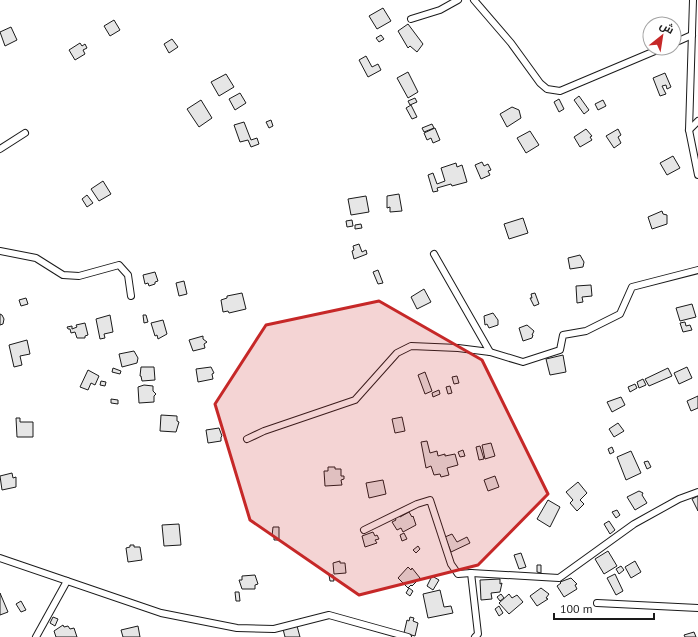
<svg xmlns="http://www.w3.org/2000/svg" width="698" height="637" font-family="'PT Sans',Cairo,sans-serif">
<style>
.building{fill:#e6e6e6;stroke:#1a1a1a}
.lines{fill:none;stroke-linecap:round;stroke-linejoin:round}
.minor-casing{stroke:#1a1a1a;stroke-width:8}
.minor{stroke:#fff;stroke-width:6}
.marked{fill:#c62828;fill-opacity:0.2;stroke:#c62828;stroke-width:3;stroke-linejoin:round}
</style>
<rect width="100%" height="100%" fill="#fff"/>
<g class="building">
<path d="M 383,8 L 391,21 L 377,29 L 369,16 Z"/>
<path d="M 114,20 L 120,30 L 110,36 L 104,26 Z"/>
<path d="M 408,24 L 423,44 L 417,52 L 410,46 L 408,48 L 398,31 Z"/>
<path d="M 11,27 L 17,40 L 5,46 L 0,32 Z"/>
<path d="M 381,35 L 384,39 L 379,42 L 376,38 Z"/>
<path d="M 172,39 L 178,47 L 169,53 L 164,44 Z"/>
<path d="M 80,43 L 82,46 L 85,44 L 87,48 L 83,50 L 85,54 L 75,60 L 69,50 Z"/>
<path d="M 366,56 L 372,67 L 378,64 L 381,70 L 368,77 L 359,60 Z"/>
<path d="M 408,72 L 418,92 L 408,98 L 397,78 Z"/>
<path d="M 665,73 L 671,87 L 667,89 L 666,85 L 662,86 L 666,94 L 660,96 L 653,78 Z"/>
<path d="M 226,74 L 234,87 L 219,96 L 211,82 Z"/>
<path d="M 240,93 L 246,103 L 235,110 L 229,99 Z"/>
<path d="M 579,96 L 589,110 L 584,114 L 574,100 Z"/>
<path d="M 415,98 L 417,102 L 410,105 L 408,101 Z"/>
<path d="M 559,99 L 564,109 L 559,112 L 554,102 Z"/>
<path d="M 201,100 L 212,118 L 199,127 L 187,109 Z"/>
<path d="M 603,100 L 606,106 L 598,110 L 595,104 Z"/>
<path d="M 411,105 L 417,117 L 412,119 L 406,108 Z"/>
<path d="M 512,107 L 519,110 L 521,118 L 507,127 L 500,114 Z"/>
<path d="M 271,120 L 273,126 L 269,128 L 266,122 Z"/>
<path d="M 244,122 L 251,140 L 257,138 L 259,144 L 251,147 L 248,140 L 240,142 L 234,125 Z"/>
<path d="M 432,124 L 434,128 L 424,132 L 422,128 Z"/>
<path d="M 435,128 L 440,140 L 433,143 L 431,138 L 427,140 L 424,133 Z"/>
<path d="M 586,129 L 592,136 L 590,137 L 592,140 L 580,147 L 574,137 Z"/>
<path d="M 618,129 L 621,135 L 618,137 L 621,143 L 614,148 L 606,136 Z"/>
<path d="M 530,131 L 539,145 L 526,153 L 517,138 Z"/>
<path d="M 673,156 L 680,168 L 667,175 L 660,163 Z"/>
<path d="M 482,162 L 484,166 L 488,164 L 491,170 L 488,171 L 490,175 L 481,179 L 475,165 Z"/>
<path d="M 456,163 L 457,167 L 462,165 L 467,182 L 452,186 L 451,184 L 437,188 L 438,191 L 433,192 L 428,175 L 433,173 L 437,184 L 445,181 L 441,168 Z"/>
<path d="M 103,181 L 111,194 L 99,201 L 91,189 Z"/>
<path d="M 399,194 L 402,211 L 390,212 L 390,207 L 387,208 L 387,196 Z"/>
<path d="M 87,195 L 93,203 L 87,207 L 82,199 Z"/>
<path d="M 366,196 L 369,212 L 351,215 L 348,199 Z"/>
<path d="M 662,211 L 663,214 L 667,215 L 667,224 L 652,229 L 648,217 Z"/>
<path d="M 523,218 L 528,233 L 509,239 L 504,224 Z"/>
<path d="M 352,220 L 353,226 L 347,227 L 346,221 Z"/>
<path d="M 361,224 L 362,228 L 355,229 L 355,225 Z"/>
<path d="M 359,244 L 362,252 L 366,250 L 367,254 L 354,259 L 352,251 L 354,250 L 353,246 Z"/>
<path d="M 580,255 L 584,262 L 583,267 L 570,269 L 568,258 Z"/>
<path d="M 378,270 L 383,283 L 378,284 L 373,272 Z"/>
<path d="M 155,272 L 158,281 L 155,282 L 155,284 L 149,286 L 148,283 L 145,284 L 143,275 Z"/>
<path d="M 184,281 L 187,294 L 179,296 L 176,283 Z"/>
<path d="M 591,285 L 592,296 L 582,297 L 583,302 L 577,303 L 576,286 Z"/>
<path d="M 424,289 L 431,302 L 417,309 L 411,297 Z"/>
<path d="M 242,293 L 246,309 L 229,313 L 228,311 L 223,312 L 221,300 L 227,298 L 227,296 Z"/>
<path d="M 535,293 L 539,304 L 534,306 L 530,298 L 532,298 L 531,294 Z"/>
<path d="M 26,298 L 28,304 L 21,306 L 19,300 Z"/>
<path d="M 692,304 L 696,317 L 680,321 L 676,308 Z"/>
<path d="M 493,313 L 498,320 L 498,325 L 489,328 L 487,324 L 485,325 L 484,316 Z"/>
<path d="M 0,314 L 2,315 L 4,319 L 3,324 L 0,325 Z"/>
<path d="M 110,315 L 113,332 L 104,334 L 105,338 L 100,339 L 96,319 Z"/>
<path d="M 143,315 L 146,315 L 148,322 L 144,323 Z"/>
<path d="M 163,320 L 167,334 L 158,339 L 157,335 L 155,336 L 151,323 Z"/>
<path d="M 685,322 L 686,326 L 690,325 L 692,330 L 683,332 L 680,323 Z"/>
<path d="M 85,323 L 88,335 L 85,336 L 85,338 L 77,338 L 75,332 L 71,333 L 70,329 L 68,329 L 67,327 L 72,326 L 72,329 L 77,327 L 76,325 Z"/>
<path d="M 527,325 L 534,331 L 532,335 L 533,335 L 532,338 L 523,341 L 519,328 Z"/>
<path d="M 203,336 L 203,339 L 207,342 L 204,344 L 205,348 L 193,351 L 189,340 Z"/>
<path d="M 27,340 L 30,354 L 20,356 L 22,365 L 14,367 L 9,345 Z"/>
<path d="M 134,351 L 138,358 L 137,363 L 122,367 L 119,354 Z"/>
<path d="M 563,355 L 566,372 L 550,375 L 546,359 Z"/>
<path d="M 141,367 L 154,367 L 155,380 L 142,381 L 141,376 L 140,376 Z"/>
<path d="M 211,367 L 214,373 L 212,374 L 213,379 L 198,382 L 196,369 Z"/>
<path d="M 687,367 L 692,378 L 679,384 L 674,373 Z"/>
<path d="M 113,368 L 121,371 L 120,374 L 112,372 Z"/>
<path d="M 668,368 L 672,376 L 649,386 L 645,379 Z"/>
<path d="M 88,370 L 99,376 L 95,385 L 91,383 L 88,390 L 80,387 Z"/>
<path d="M 425,372 L 432,391 L 425,394 L 418,375 Z"/>
<path d="M 457,376 L 459,383 L 454,384 L 452,377 Z"/>
<path d="M 643,379 L 646,385 L 639,388 L 637,382 Z"/>
<path d="M 101,381 L 106,382 L 105,386 L 100,385 Z"/>
<path d="M 635,384 L 637,388 L 630,392 L 628,387 Z"/>
<path d="M 144,385 L 153,386 L 153,391 L 156,394 L 154,396 L 154,402 L 139,403 L 138,387 Z"/>
<path d="M 450,386 L 452,393 L 448,394 L 446,387 Z"/>
<path d="M 439,390 L 440,394 L 433,397 L 432,393 Z"/>
<path d="M 698,396 L 698,408 L 691,411 L 687,401 Z"/>
<path d="M 621,397 L 625,405 L 612,412 L 607,402 Z"/>
<path d="M 111,399 L 118,400 L 118,404 L 111,403 Z"/>
<path d="M 161,415 L 177,416 L 177,421 L 179,422 L 176,432 L 160,431 Z"/>
<path d="M 402,417 L 405,431 L 395,433 L 392,419 Z"/>
<path d="M 16,418 L 20,418 L 20,422 L 33,422 L 33,437 L 17,437 Z"/>
<path d="M 618,423 L 624,431 L 614,437 L 609,429 Z"/>
<path d="M 219,428 L 222,436 L 221,437 L 221,441 L 208,443 L 206,430 Z"/>
<path d="M 427,441 L 430,453 L 437,451 L 438,456 L 445,454 L 445,456 L 455,454 L 458,465 L 447,468 L 449,475 L 441,477 L 440,474 L 434,475 L 431,466 L 426,468 L 421,442 Z"/>
<path d="M 491,443 L 495,456 L 485,459 L 482,445 Z"/>
<path d="M 480,446 L 484,459 L 479,460 L 476,447 Z"/>
<path d="M 612,447 L 614,452 L 610,454 L 608,449 Z"/>
<path d="M 463,450 L 465,456 L 460,457 L 458,452 Z"/>
<path d="M 631,451 L 641,473 L 626,480 L 617,457 Z"/>
<path d="M 648,461 L 651,467 L 647,469 L 644,462 Z"/>
<path d="M 328,467 L 335,467 L 335,469 L 341,469 L 341,476 L 344,476 L 344,479 L 341,480 L 342,485 L 325,486 L 324,471 L 328,471 Z"/>
<path d="M 12,473 L 13,478 L 16,477 L 16,487 L 2,490 L 0,476 Z"/>
<path d="M 495,476 L 499,487 L 488,491 L 484,480 Z"/>
<path d="M 383,480 L 386,494 L 369,498 L 366,483 Z"/>
<path d="M 578,482 L 587,493 L 580,500 L 584,504 L 577,511 L 570,503 L 573,500 L 566,492 Z"/>
<path d="M 639,491 L 643,493 L 642,495 L 647,503 L 635,510 L 627,497 Z"/>
<path d="M 698,496 L 698,511 L 692,499 Z"/>
<path d="M 548,500 L 560,507 L 550,527 L 537,519 Z"/>
<path d="M 617,510 L 620,515 L 616,518 L 612,512 Z"/>
<path d="M 409,512 L 412,517 L 413,516 L 416,525 L 403,532 L 401,528 L 397,530 L 392,522 L 396,520 L 395,518 L 399,515 L 400,517 Z"/>
<path d="M 609,521 L 615,530 L 610,534 L 604,524 Z"/>
<path d="M 179,524 L 181,545 L 164,546 L 162,525 Z"/>
<path d="M 273,527 L 279,527 L 279,540 L 274,540 L 274,536 L 272,536 Z"/>
<path d="M 373,532 L 375,536 L 377,535 L 379,539 L 375,540 L 377,543 L 365,547 L 362,536 Z"/>
<path d="M 404,533 L 407,539 L 402,541 L 400,535 Z"/>
<path d="M 452,534 L 457,542 L 467,537 L 470,543 L 451,552 L 445,537 Z"/>
<path d="M 130,545 L 134,545 L 134,547 L 140,547 L 142,560 L 128,562 L 126,548 L 130,547 Z"/>
<path d="M 418,546 L 420,549 L 416,553 L 413,550 Z"/>
<path d="M 608,551 L 617,566 L 604,574 L 595,559 Z"/>
<path d="M 521,553 L 526,567 L 519,569 L 514,555 Z"/>
<path d="M 340,561 L 340,563 L 345,563 L 346,573 L 334,574 L 333,563 Z"/>
<path d="M 635,561 L 641,572 L 631,578 L 625,567 Z"/>
<path d="M 537,565 L 541,565 L 541,573 L 537,572 Z"/>
<path d="M 621,566 L 624,570 L 619,574 L 616,569 Z"/>
<path d="M 408,567 L 411,570 L 412,568 L 420,578 L 412,586 L 411,585 L 408,588 L 398,578 Z"/>
<path d="M 615,574 L 623,591 L 616,595 L 607,578 Z"/>
<path d="M 255,575 L 258,584 L 255,585 L 255,589 L 242,589 L 239,580 L 242,580 L 242,576 Z"/>
<path d="M 329,575 L 333,575 L 334,581 L 330,581 Z"/>
<path d="M 432,576 L 439,580 L 433,590 L 427,586 Z"/>
<path d="M 571,578 L 577,584 L 575,585 L 577,589 L 564,597 L 557,586 L 561,583 L 560,582 Z"/>
<path d="M 500,579 L 500,584 L 502,583 L 500,592 L 491,593 L 492,599 L 481,600 L 480,580 Z"/>
<path d="M 409,588 L 413,591 L 410,596 L 406,593 Z"/>
<path d="M 541,588 L 549,594 L 546,598 L 548,599 L 537,606 L 530,596 Z"/>
<path d="M 440,590 L 444,607 L 451,606 L 453,613 L 428,618 L 423,594 Z"/>
<path d="M 235,592 L 239,592 L 240,601 L 236,601 Z"/>
<path d="M 0,593 L 8,612 L 0,615 Z"/>
<path d="M 501,594 L 504,598 L 500,601 L 497,597 Z"/>
<path d="M 509,594 L 512,598 L 517,595 L 523,602 L 509,614 L 499,603 Z"/>
<path d="M 21,601 L 26,610 L 21,612 L 16,604 Z"/>
<path d="M 499,606 L 503,613 L 499,616 L 495,609 Z"/>
<path d="M 53,617 L 58,619 L 55,626 L 50,623 Z"/>
<path d="M 410,617 L 414,618 L 413,621 L 418,623 L 415,636 L 404,633 L 407,620 L 409,621 Z"/>
<path d="M 63,625 L 64,627 L 68,626 L 70,629 L 74,628 L 77,637 L 56,637 L 54,631 Z"/>
<path d="M 138,626 L 140,637 L 123,637 L 121,630 Z"/>
<path d="M 297,626 L 300,637 L 285,637 L 283,629 Z"/>
<path d="M 694,632 L 696,637 L 685,637 L 684,635 Z"/>
</g>
<g class="lines">
<defs>
<g id="minor">
<path d="M 474,0 L 511,43 L 540,83 L 547,89 L 560,91 L 662,48"/>
<path d="M 693,0 L 689,130 L 698,175"/>
<path d="M 411,19 L 440,10 L 458,0"/>
<path d="M 674,43 L 692,35"/>
<path d="M 689,130 L 698,121"/>
<path d="M 0,149 L 25,133"/>
<path d="M 0,251 L 36,258 L 63,275 L 79,276 L 119,265 L 128,275 L 131,296"/>
<path d="M 434,254 L 490,352 L 523,362 L 560,350 L 563,335 L 586,331 L 620,314 L 632,287 L 698,270"/>
<path d="M 247,439 L 264,431 L 355,400 L 397,353 L 411,346 L 458,348 L 490,352"/>
<path d="M 364,530 L 417,504 L 430,500 L 451,564 L 458,574 L 471,573 L 559,578 L 634,524 L 679,499 L 698,492"/>
<path d="M 0,558 L 161,613 L 237,628 L 274,629 L 329,615 L 408,637"/>
<path d="M 471,573 L 478,634 L 475,637"/>
<path d="M 597,603 L 698,608"/>
<path d="M 36,637 L 67,581"/>
</g>
</defs>
<use href="#minor" class="minor-casing"/>
<use href="#minor" class="minor"/>
</g>
<path class="marked" d="M 379,301 L 482,360 L 548,494 L 478,565 L 359,595 L 250,520 L 215,404 L 266,325 Z"/>
<g transform="translate(662 36) rotate(30)"><circle r="19" fill="#ffffff" stroke="#a3a3a3"/>
<path d="M0-3L7 15L0 10L-7 15Z" fill="#c62828"/>
<text y="-6" font-size="11" font-weight="bold" text-anchor="middle" fill="#1a1a1a">ش</text>
</g>
<path d="M554 613v6h100v-6" fill="none" stroke="#1a1a1a" stroke-width="2"/>
<text x="560" y="613" font-size="12" fill="#1a1a1a" stroke="#ffffff" stroke-width="3" paint-order="stroke">100 m</text>
</svg>
